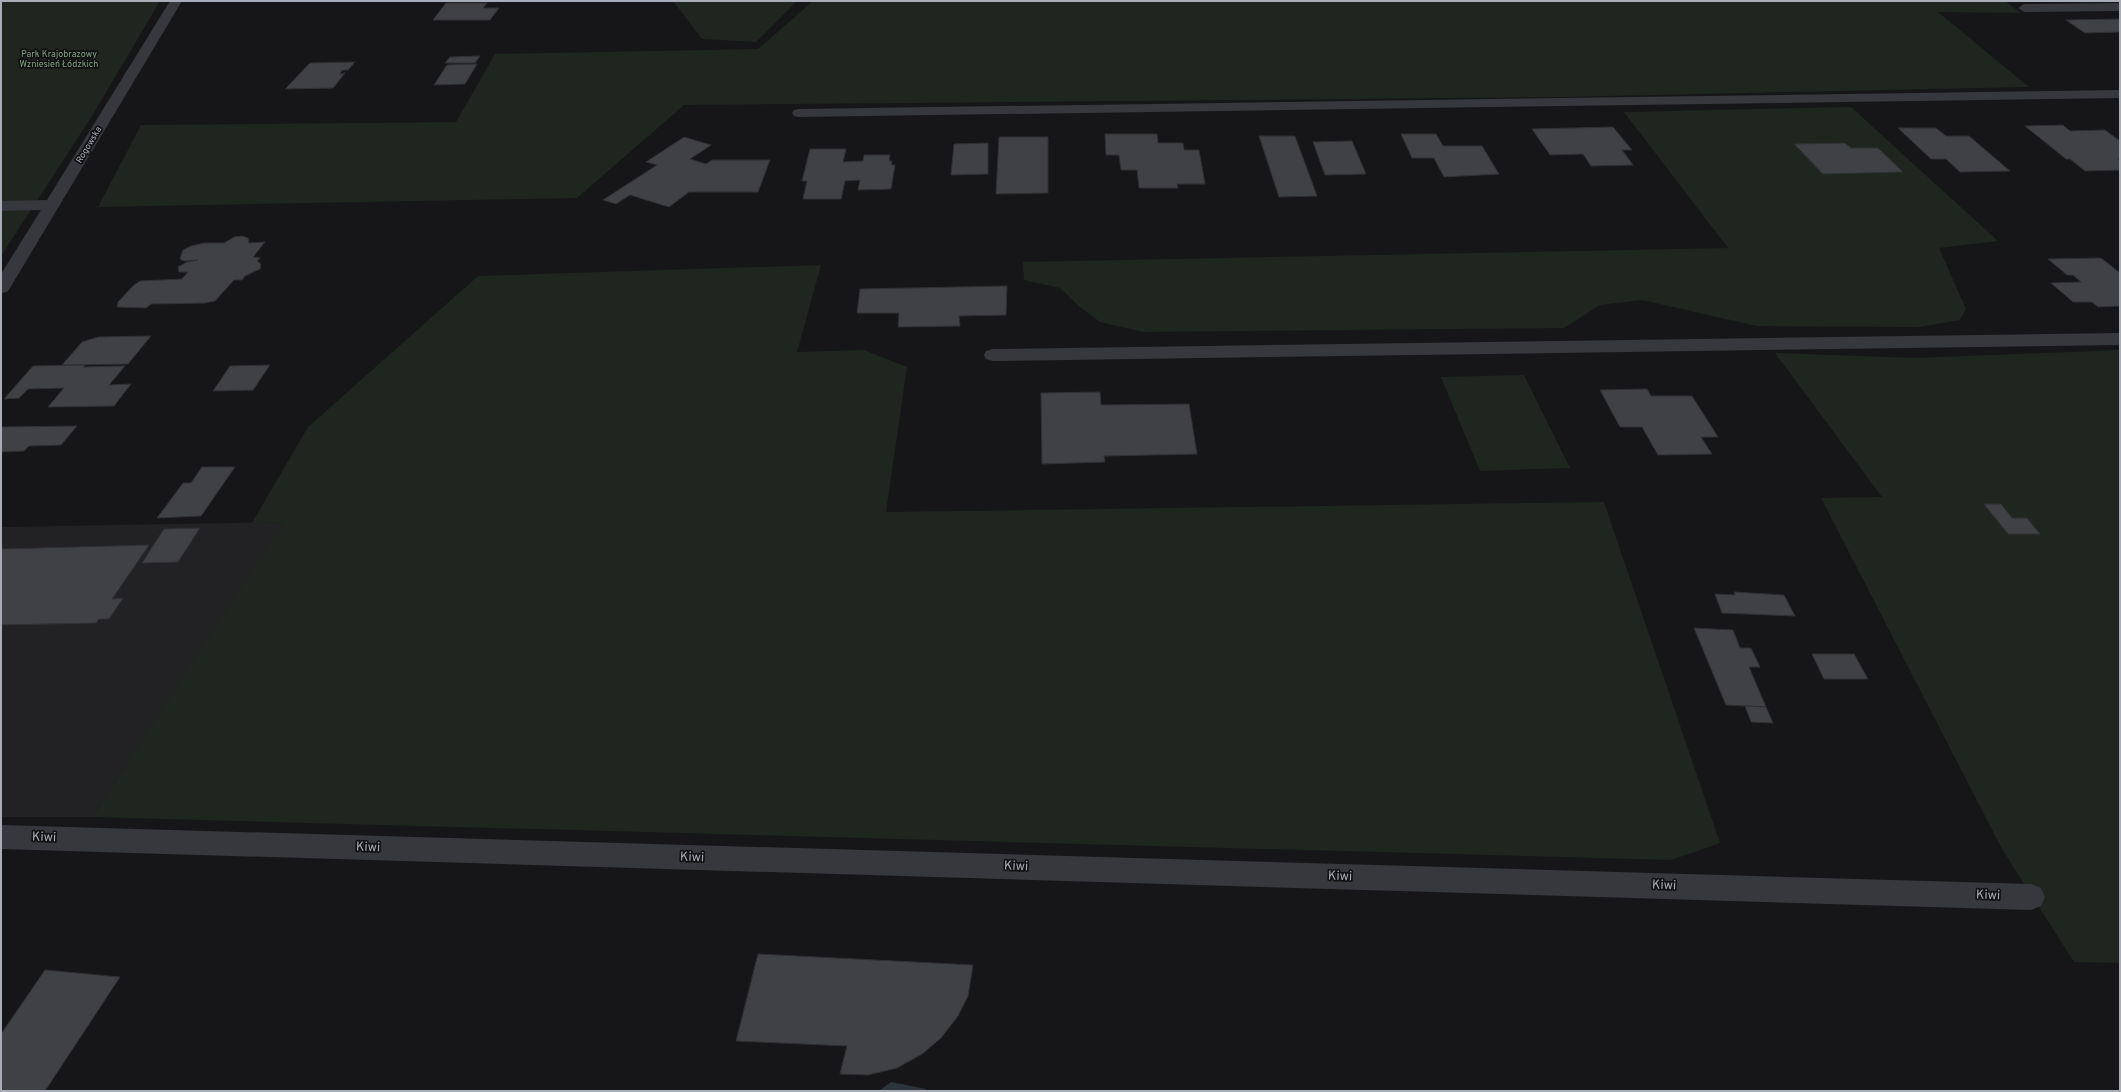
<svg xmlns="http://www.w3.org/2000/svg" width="2121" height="1092" font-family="Overpass,sans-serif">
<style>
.built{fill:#222225}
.green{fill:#1e261f}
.water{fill:#2c353c}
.building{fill:#404145;stroke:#303034}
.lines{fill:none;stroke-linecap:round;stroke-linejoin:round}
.lane{fill:#37383d;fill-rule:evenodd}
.street{fill:#37383d;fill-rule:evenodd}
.labels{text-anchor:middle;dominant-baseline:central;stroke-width:3.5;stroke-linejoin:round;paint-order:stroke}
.far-park-label{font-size:9px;fill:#7fa381;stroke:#111113}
.far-street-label{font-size:9px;fill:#a8adb8;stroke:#111113}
.near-street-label{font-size:13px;fill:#a8adb8;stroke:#111113}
</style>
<rect width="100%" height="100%" fill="#161618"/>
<path class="built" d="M 285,522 L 92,817 L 1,817 L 1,527 Z"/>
<g class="green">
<path d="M 1,1 L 160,1 L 92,116 L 1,256 Z"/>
<path d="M 673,1 L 797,1 L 756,42 L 702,39 Z"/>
<path d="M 813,1 L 2005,1 L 2021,13 L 1938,12 L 2029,87 L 1562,97 L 684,105 L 577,198 L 98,207 L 141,125 L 456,122 L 495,54 L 758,49 Z"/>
<path d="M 1851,107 L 1998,241 L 1939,248 L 1966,309 L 1960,320 L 1919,327 L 1757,326 L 1642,300 L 1600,305 L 1564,328 L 1143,332 L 1100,322 L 1080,307 L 1060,288 L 1024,280 L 1023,262 L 1728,248 L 1624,112 Z"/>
<path d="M 821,265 L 797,352 L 864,350 L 907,367 L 886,512 L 1604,502 L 1720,843 L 1671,860 L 92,817 L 284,522 L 252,523 L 308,427 L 478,276 Z"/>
<path d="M 2120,350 L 2120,963 L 2074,962 L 2002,849 L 1821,498 L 1882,497 L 1775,353 L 1916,358 Z"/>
<path d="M 1524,375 L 1570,468 L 1480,471 L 1441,377 Z"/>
</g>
<path class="water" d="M 891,1082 L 926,1089 L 927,1091 L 879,1091 Z"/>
<g class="building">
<path d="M 446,3 L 487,3 L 483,8 L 499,8 L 490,20 L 433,20 Z"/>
<path d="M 2120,19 L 2120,32 L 2085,33 L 2066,20 Z"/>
<path d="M 480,56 L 475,63 L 445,63 L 450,57 Z"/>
<path d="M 355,62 L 348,70 L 342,70 L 340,74 L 345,73 L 333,88 L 285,89 L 310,63 Z"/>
<path d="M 477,64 L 465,84 L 434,85 L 447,65 Z"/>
<path d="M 2063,125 L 2070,131 L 2105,130 L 2120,141 L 2120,158 L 2118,159 L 2120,160 L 2120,170 L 2085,171 L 2070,159 L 2066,159 L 2025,126 Z"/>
<path d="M 1613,127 L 1632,150 L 1622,150 L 1633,165 L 1591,166 L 1583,154 L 1550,155 L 1532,129 Z"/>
<path d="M 1898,128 L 1936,128 L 1946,136 L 1969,136 L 2010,171 L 1960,172 L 1946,159 L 1931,159 Z"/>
<path d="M 1105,134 L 1157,134 L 1158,143 L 1183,143 L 1184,150 L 1199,150 L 1205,184 L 1177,184 L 1178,188 L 1139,188 L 1137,170 L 1121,170 L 1119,155 L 1106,155 Z"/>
<path d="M 1401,134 L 1436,134 L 1443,146 L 1482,146 L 1499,174 L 1444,177 L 1434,158 L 1412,158 Z"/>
<path d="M 1259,136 L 1295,136 L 1317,196 L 1279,197 Z"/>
<path d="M 684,137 L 711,145 L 690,159 L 706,164 L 712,160 L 770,160 L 758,192 L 689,192 L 669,207 L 630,195 L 616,204 L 603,200 L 657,165 L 646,162 Z"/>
<path d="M 999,137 L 1048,137 L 1048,193 L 996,194 Z"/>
<path d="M 1352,141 L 1366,174 L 1325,175 L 1313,142 Z"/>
<path d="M 988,143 L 988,174 L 951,175 L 954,144 Z"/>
<path d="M 1845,143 L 1851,148 L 1878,148 L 1903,172 L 1823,174 L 1794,144 Z"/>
<path d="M 810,149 L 846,149 L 843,162 L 863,161 L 864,155 L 890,155 L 889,161 L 892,161 L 891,165 L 895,165 L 891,189 L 858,190 L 860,180 L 845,181 L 841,199 L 803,199 L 807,181 L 802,181 Z"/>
<path d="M 242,236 L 248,238 L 249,243 L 265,242 L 253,257 L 260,258 L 257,261 L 261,264 L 260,269 L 245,276 L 242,280 L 234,280 L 215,301 L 205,303 L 151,304 L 146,308 L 117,307 L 118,302 L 134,285 L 140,281 L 182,279 L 188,272 L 179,272 L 178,267 L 187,262 L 198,260 L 184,261 L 180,259 L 183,250 L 191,246 L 204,243 L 224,243 L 234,237 Z"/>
<path d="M 2101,258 L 2120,273 L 2120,306 L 2098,307 L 2092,302 L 2073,302 L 2051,283 L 2081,282 L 2073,275 L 2067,275 L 2048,259 Z"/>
<path d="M 1007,286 L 1006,315 L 959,316 L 960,326 L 898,327 L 899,313 L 857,313 L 860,289 Z"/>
<path d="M 151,336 L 128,364 L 62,365 L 82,342 L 98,337 Z"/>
<path d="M 85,365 L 83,367 L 125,366 L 109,385 L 131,384 L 114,406 L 48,407 L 64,388 L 28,389 L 19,398 L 4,399 L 33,366 Z"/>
<path d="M 270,365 L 253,390 L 213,391 L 230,366 Z"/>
<path d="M 1647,389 L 1651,396 L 1692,396 L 1718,437 L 1701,437 L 1712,454 L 1658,455 L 1642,427 L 1620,427 L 1600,390 Z"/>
<path d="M 1100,392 L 1101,405 L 1189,404 L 1197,454 L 1104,456 L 1105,462 L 1042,464 L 1041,393 Z"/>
<path d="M 77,426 L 61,445 L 29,446 L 24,451 L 1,452 L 1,427 Z"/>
<path d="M 202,467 L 235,467 L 201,516 L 157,518 L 183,483 L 191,483 Z"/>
<path d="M 1984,504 L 2001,504 L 2012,518 L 2027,518 L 2040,534 L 2008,534 Z"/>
<path d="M 200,528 L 178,562 L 142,563 L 164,529 Z"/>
<path d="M 149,545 L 112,599 L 123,598 L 109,619 L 99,619 L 96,623 L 1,625 L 1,549 Z"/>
<path d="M 1734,592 L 1784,595 L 1795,616 L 1722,613 L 1715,594 L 1735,595 Z"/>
<path d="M 1694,628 L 1733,630 L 1740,648 L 1751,648 L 1760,667 L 1749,667 L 1766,707 L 1726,705 Z"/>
<path d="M 1812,654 L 1854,654 L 1868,679 L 1824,679 Z"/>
<path d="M 1745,706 L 1766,707 L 1773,723 L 1751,722 Z"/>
<path d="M 758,954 L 973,965 L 968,996 L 958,1016 L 941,1038 L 922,1054 L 897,1068 L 868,1075 L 840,1074 L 847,1046 L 736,1041 Z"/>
<path d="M 45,970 L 120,977 L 45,1091 L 1,1091 L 1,1034 Z"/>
</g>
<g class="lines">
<g class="lane">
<path d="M 2120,3 L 2120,11 L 2024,12 L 2018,8 L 2024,4 Z"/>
<path d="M 2120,90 L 2120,98 L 799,117 L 794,116 L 792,113 L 794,110 L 799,109 Z"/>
<path d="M 2120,333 L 2120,345 L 993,361 L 986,359 L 984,355 L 986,351 L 993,349 Z"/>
</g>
<g class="street">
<path d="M 170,1 L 182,1 L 10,288 L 7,292 L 1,293 L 1,274 L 41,210 L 1,211 L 1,201 L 47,200 Z"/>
<path d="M 1,825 L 2031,884 L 2041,888 L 2045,897 L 2041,906 L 2031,910 L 1,849 Z"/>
</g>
</g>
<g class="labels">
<g class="far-park-label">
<text x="59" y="54">Park Krajobrazowy<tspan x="59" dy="10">Wzniesień Łódzkich</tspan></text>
</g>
<g class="far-street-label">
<text transform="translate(89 145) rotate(-59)">Rogowska</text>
</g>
<g class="near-street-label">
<text transform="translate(44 838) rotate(2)">Kiwi</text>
<text transform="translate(368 848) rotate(2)">Kiwi</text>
<text transform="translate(692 858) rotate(2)">Kiwi</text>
<text transform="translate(1016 867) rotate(2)">Kiwi</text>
<text transform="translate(1340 877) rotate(2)">Kiwi</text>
<text transform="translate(1664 886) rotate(2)">Kiwi</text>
<text transform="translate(1988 896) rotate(2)">Kiwi</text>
</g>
</g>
<rect width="2121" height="1092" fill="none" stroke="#a8adb8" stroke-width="4"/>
</svg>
